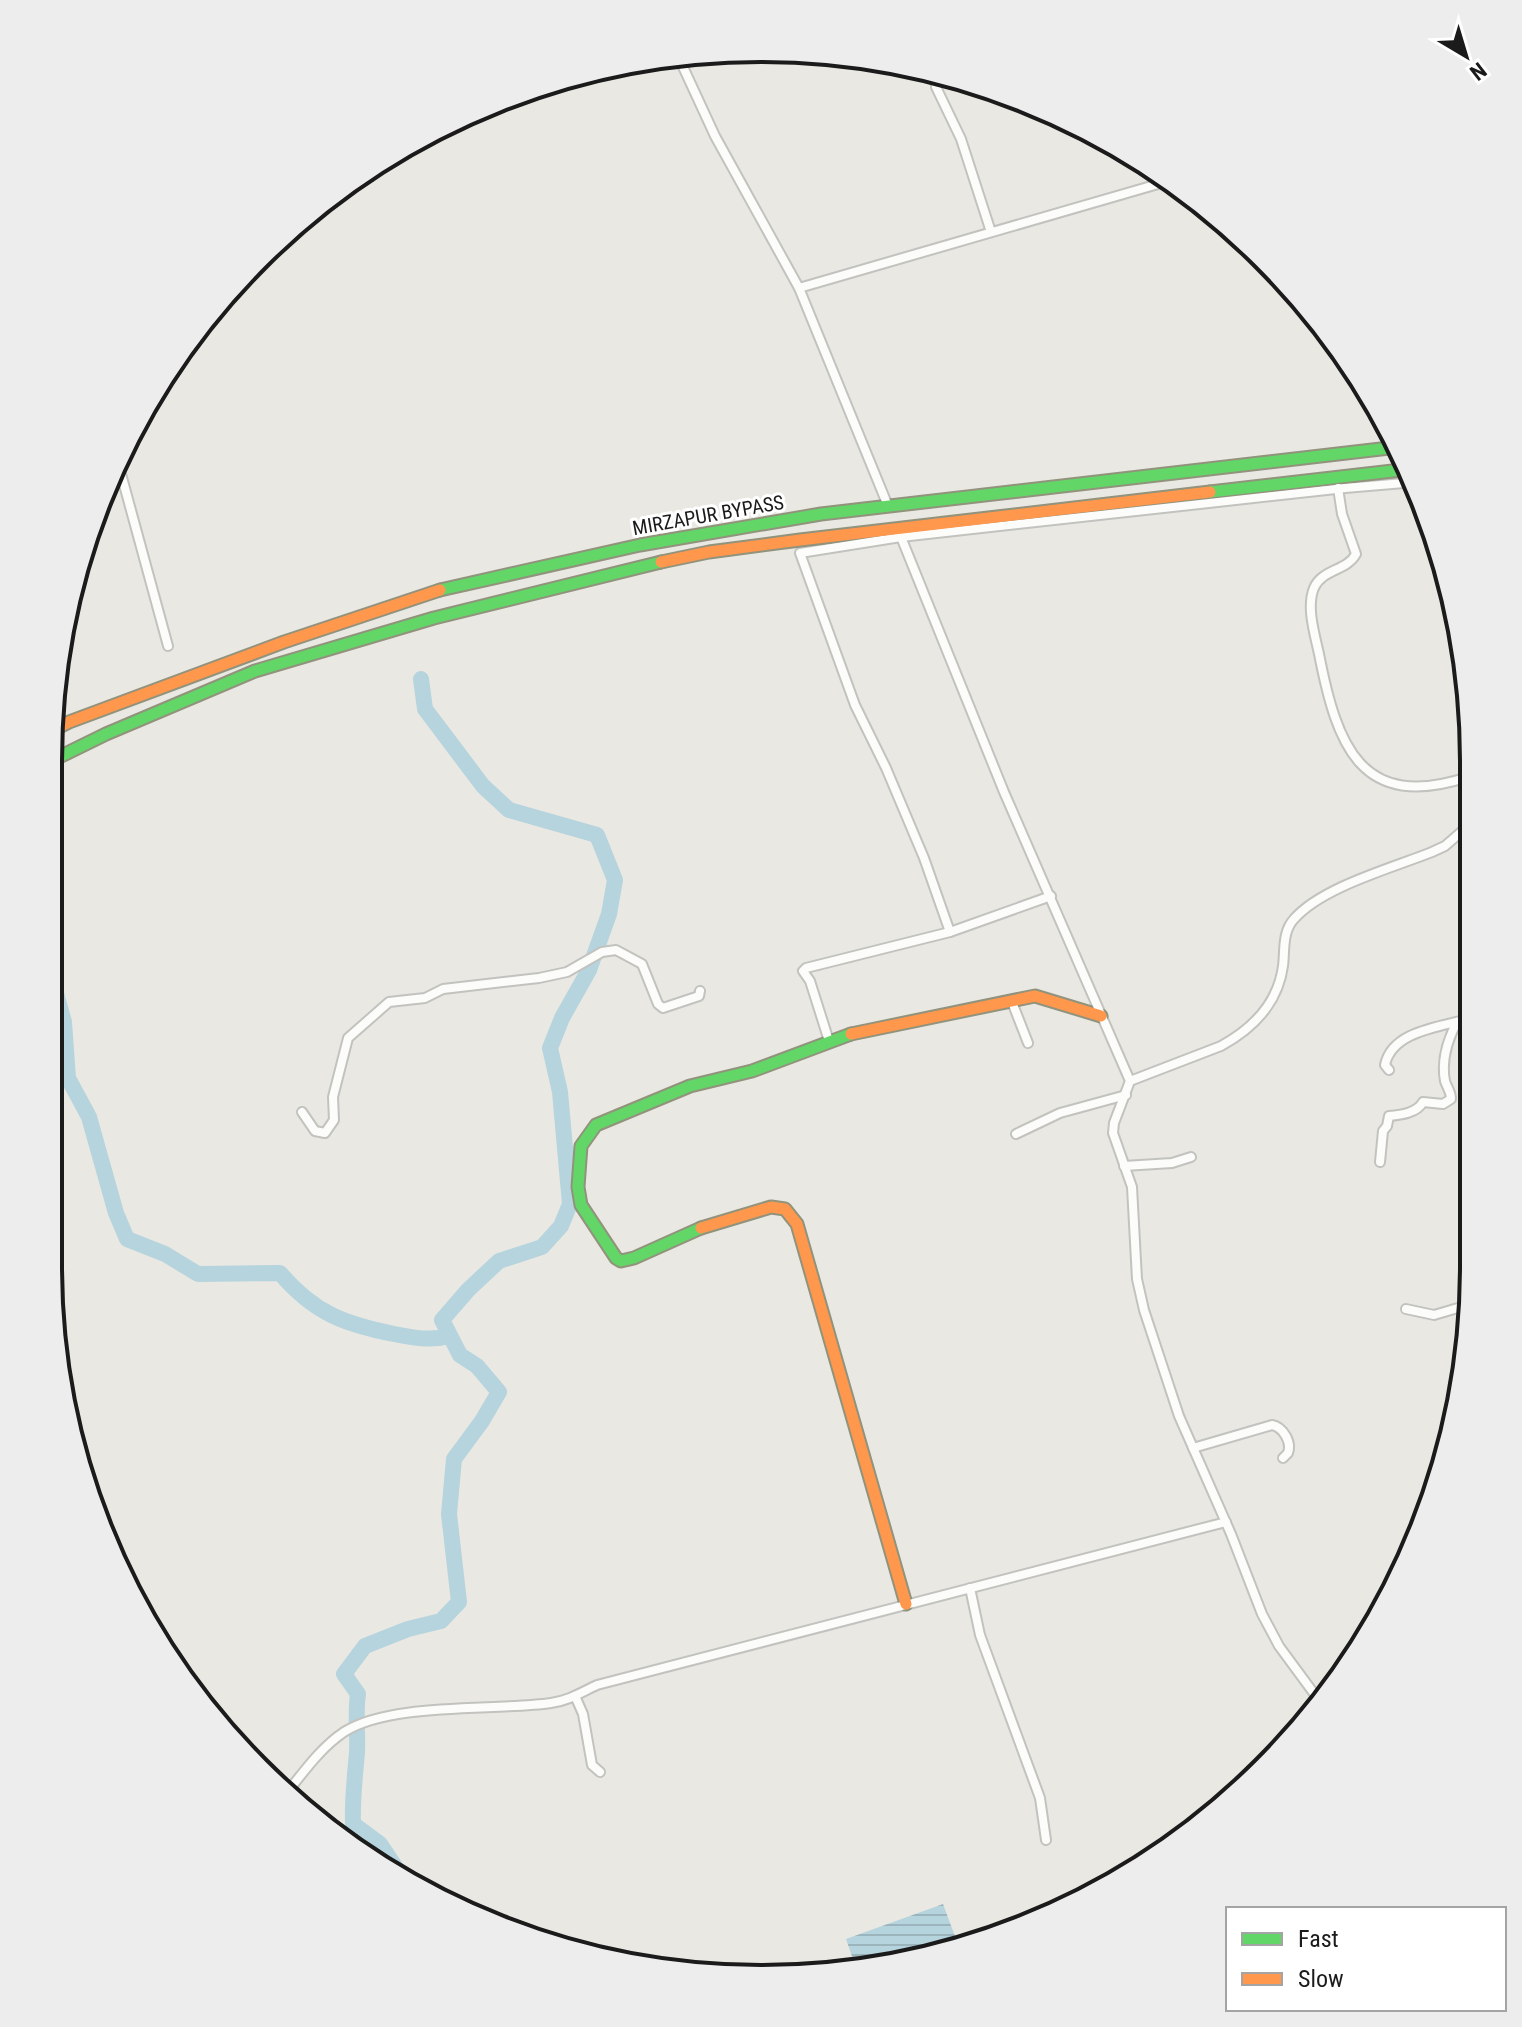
<svg xmlns="http://www.w3.org/2000/svg" width="1522" height="2027" font-family="'Roboto Condensed',sans-serif">
<style>
.water{fill:url(#water-rules)}
.lines{fill:none;stroke-linecap:round;stroke-linejoin:round}
.river{stroke:#b6d4dd;stroke-width:16}
.street-casing{stroke:#c2c2bf;stroke-width:12}
.fast-casing{stroke:#91937c;stroke-width:15}
.slow-casing{stroke:#91937c;stroke-width:15}
.street{stroke:#fcfcfb;stroke-width:8}
.fast{stroke:#63d668;stroke-width:11}
.slow{stroke:#ff974d;stroke-width:11}
.labels{text-anchor:middle;dominant-baseline:central;stroke-width:6;stroke-linejoin:round;paint-order:stroke}
.street-label{font-size:20px;fill:#1b1b1b;stroke:#fff}
.rim{fill:none;stroke:#1b1b1b;stroke-width:4}
</style>
<defs>
<pattern id="water-rules" width="6" height="5" patternUnits="userSpaceOnUse" patternTransform="scale(2)"><rect width="6" height="5" fill="#b6d4dd"/><path d="M0 2.5h6" fill="none" stroke="#9cb5bd"/></pattern>
</defs>
<rect width="100%" height="100%" fill="#eae8e3"/>
<path class="water" d="M 943,1904 L 959,1947 L 856,1968 L 846,1939 Z"/>
<g class="lines">
<g class="river">
<path d="M 49,968 L 64,1022 L 68,1078 L 89,1117 L 116,1213 L 127,1239 L 165,1254 L 198,1274 L 280,1273 C 314,1313 344,1324 394,1334 C 414,1338 430,1341 450,1336"/>
<path d="M 402,1877 L 380,1844 L 353,1824 C 352,1799 355,1777 357,1752 C 358,1732 355,1714 358,1694 L 344,1674 L 365,1646 L 408,1629 L 441,1621 L 459,1602 L 449,1514 L 454,1459 L 482,1421 L 499,1392 L 477,1366 L 460,1355 L 442,1320 L 468,1290 L 499,1261 L 542,1247 L 561,1226 L 570,1204 L 560,1092 L 550,1048 L 562,1018 L 589,970 L 609,914 L 615,880 L 597,835 L 509,810 L 483,786 L 425,709 L 421,679"/>
</g>
<defs>
<g id="street">
<path d="M 678,56 L 715,136 L 799,288 L 888,506"/>
<path d="M 936,87 L 961,139 L 991,232"/>
<path d="M 799,288 L 1172,180"/>
<path d="M 117,459 L 168,646"/>
<path d="M 1338,488 L 1342,514 L 1356,554 C 1347,571 1322,569 1314,588 C 1306,607 1315,635 1319,654 C 1337,746 1361,812 1468,777"/>
<path d="M 901,537 L 1004,792 L 1130,1081 L 1114,1123 L 1113,1133 L 1132,1187 L 1137,1279 L 1144,1310 L 1179,1416 L 1231,1534 L 1262,1614 L 1279,1646 L 1321,1703"/>
<path d="M 950,932 L 924,858 L 886,768 L 855,705 L 800,553 L 901,537 L 1345,488 L 1416,482"/>
<path d="M 1012,1002 L 1028,1043"/>
<path d="M 829,1041 L 810,981 L 803,971 L 806,968 L 950,932 L 1051,896"/>
<path d="M 1389,1070 L 1385,1065 C 1392,1031 1440,1027 1468,1019"/>
<path d="M 1130,1081 L 1221,1046 C 1252,1029 1278,1003 1283,966 C 1285,951 1282,932 1294,919 C 1322,887 1392,868 1432,852 L 1445,846 L 1468,826"/>
<path d="M 302,1112 L 315,1131 L 325,1133 L 334,1120 L 333,1097 L 348,1038 L 389,1002 L 425,998 L 443,989 L 539,978 L 567,972 L 602,952 L 616,950 L 642,964 L 658,1004 L 663,1008 L 699,996 L 700,991"/>
<path d="M 1016,1134 L 1060,1113 L 1126,1095"/>
<path d="M 1380,1162 L 1383,1131 L 1387,1126 L 1389,1116 C 1401,1115 1417,1113 1423,1102 L 1443,1104 L 1451,1099 C 1451,1091 1447,1088 1445,1081 C 1441,1060 1448,1039 1457,1022"/>
<path d="M 1124,1166 L 1172,1163 L 1191,1157"/>
<path d="M 1406,1309 L 1434,1315 L 1468,1305"/>
<path d="M 1193,1448 L 1272,1425 C 1283,1427 1292,1442 1288,1453 L 1283,1458"/>
<path d="M 970,1588 L 980,1635 L 1040,1798 L 1046,1840"/>
<path d="M 575,1696 L 583,1714 L 592,1765 L 600,1772"/>
<path d="M 285,1795 C 303,1773 320,1748 344,1732 C 391,1702 495,1711 551,1703 C 568,1701 582,1692 597,1685 L 1226,1522"/>
</g>
<g id="fast">
<path d="M 1210,492 L 1410,469"/>
<path d="M 440,590 L 640,545 L 821,514 L 1398,447"/>
<path d="M 49,762 L 106,734 L 255,671 L 434,618 L 661,562"/>
<path d="M 701,1228 L 634,1258 L 621,1261 L 616,1258 L 581,1205 L 578,1187 L 581,1146 L 596,1125 L 690,1086 L 752,1071 L 851,1034"/>
</g>
<g id="slow">
<path d="M 661,562 L 709,552 L 800,540 L 1210,492"/>
<path d="M 49,732 L 69,722 L 284,642 L 440,590"/>
<path d="M 851,1034 L 1035,996 L 1101,1016"/>
<path d="M 701,1228 L 771,1207 L 785,1209 L 797,1224 L 906,1604"/>
</g>
</defs>
<use href="#street" class="street-casing"/>
<use href="#fast" class="fast-casing"/>
<use href="#slow" class="slow-casing"/>
<use href="#street" class="street"/>
<use href="#fast" class="fast"/>
<use href="#slow" class="slow"/>
</g>
<g class="labels">
<g class="street-label">
<text transform="translate(708 515) rotate(-10)">MIRZAPUR BYPASS</text>
</g>
</g>
<path d="M0 0H1522V2027H0ZM761 62H761A699 699 0 0 1 1460 761V1266A699 699 0 0 1 761 1965H761A699 699 0 0 1 62 1266V761A699 699 0 0 1 761 62Z" fill="#ededed" fill-rule="evenodd"/>
<path class="rim" d="M761 62H761A699 699 0 0 1 1460 761V1266A699 699 0 0 1 761 1965H761A699 699 0 0 1 62 1266V761A699 699 0 0 1 761 62Z"/>
<rect x="1226" y="1907" width="280" height="104" fill="#ffffff" stroke="#a4a4a4" stroke-width="2"/>
<rect x="1242" y="1933" width="40" height="12" fill="#63d668" stroke="#a4a4a4" stroke-width="2"/>
<text x="1298" y="1947" font-size="24" fill="#1b1b1b">Fast</text>
<rect x="1242" y="1973" width="40" height="12" fill="#ff974d" stroke="#a4a4a4" stroke-width="2"/>
<text x="1298" y="1987" font-size="24" fill="#1b1b1b">Slow</text>
<g transform="translate(1466 56) rotate(142)" stroke="#ffffff" stroke-width="6" paint-order="stroke">
<path d="M0-6L14 30L0 20L-14 30Z" fill="#1b1b1b"/>
<text y="-12" font-size="22" font-weight="bold" text-anchor="middle" fill="#1b1b1b">N</text>
</g>
</svg>
